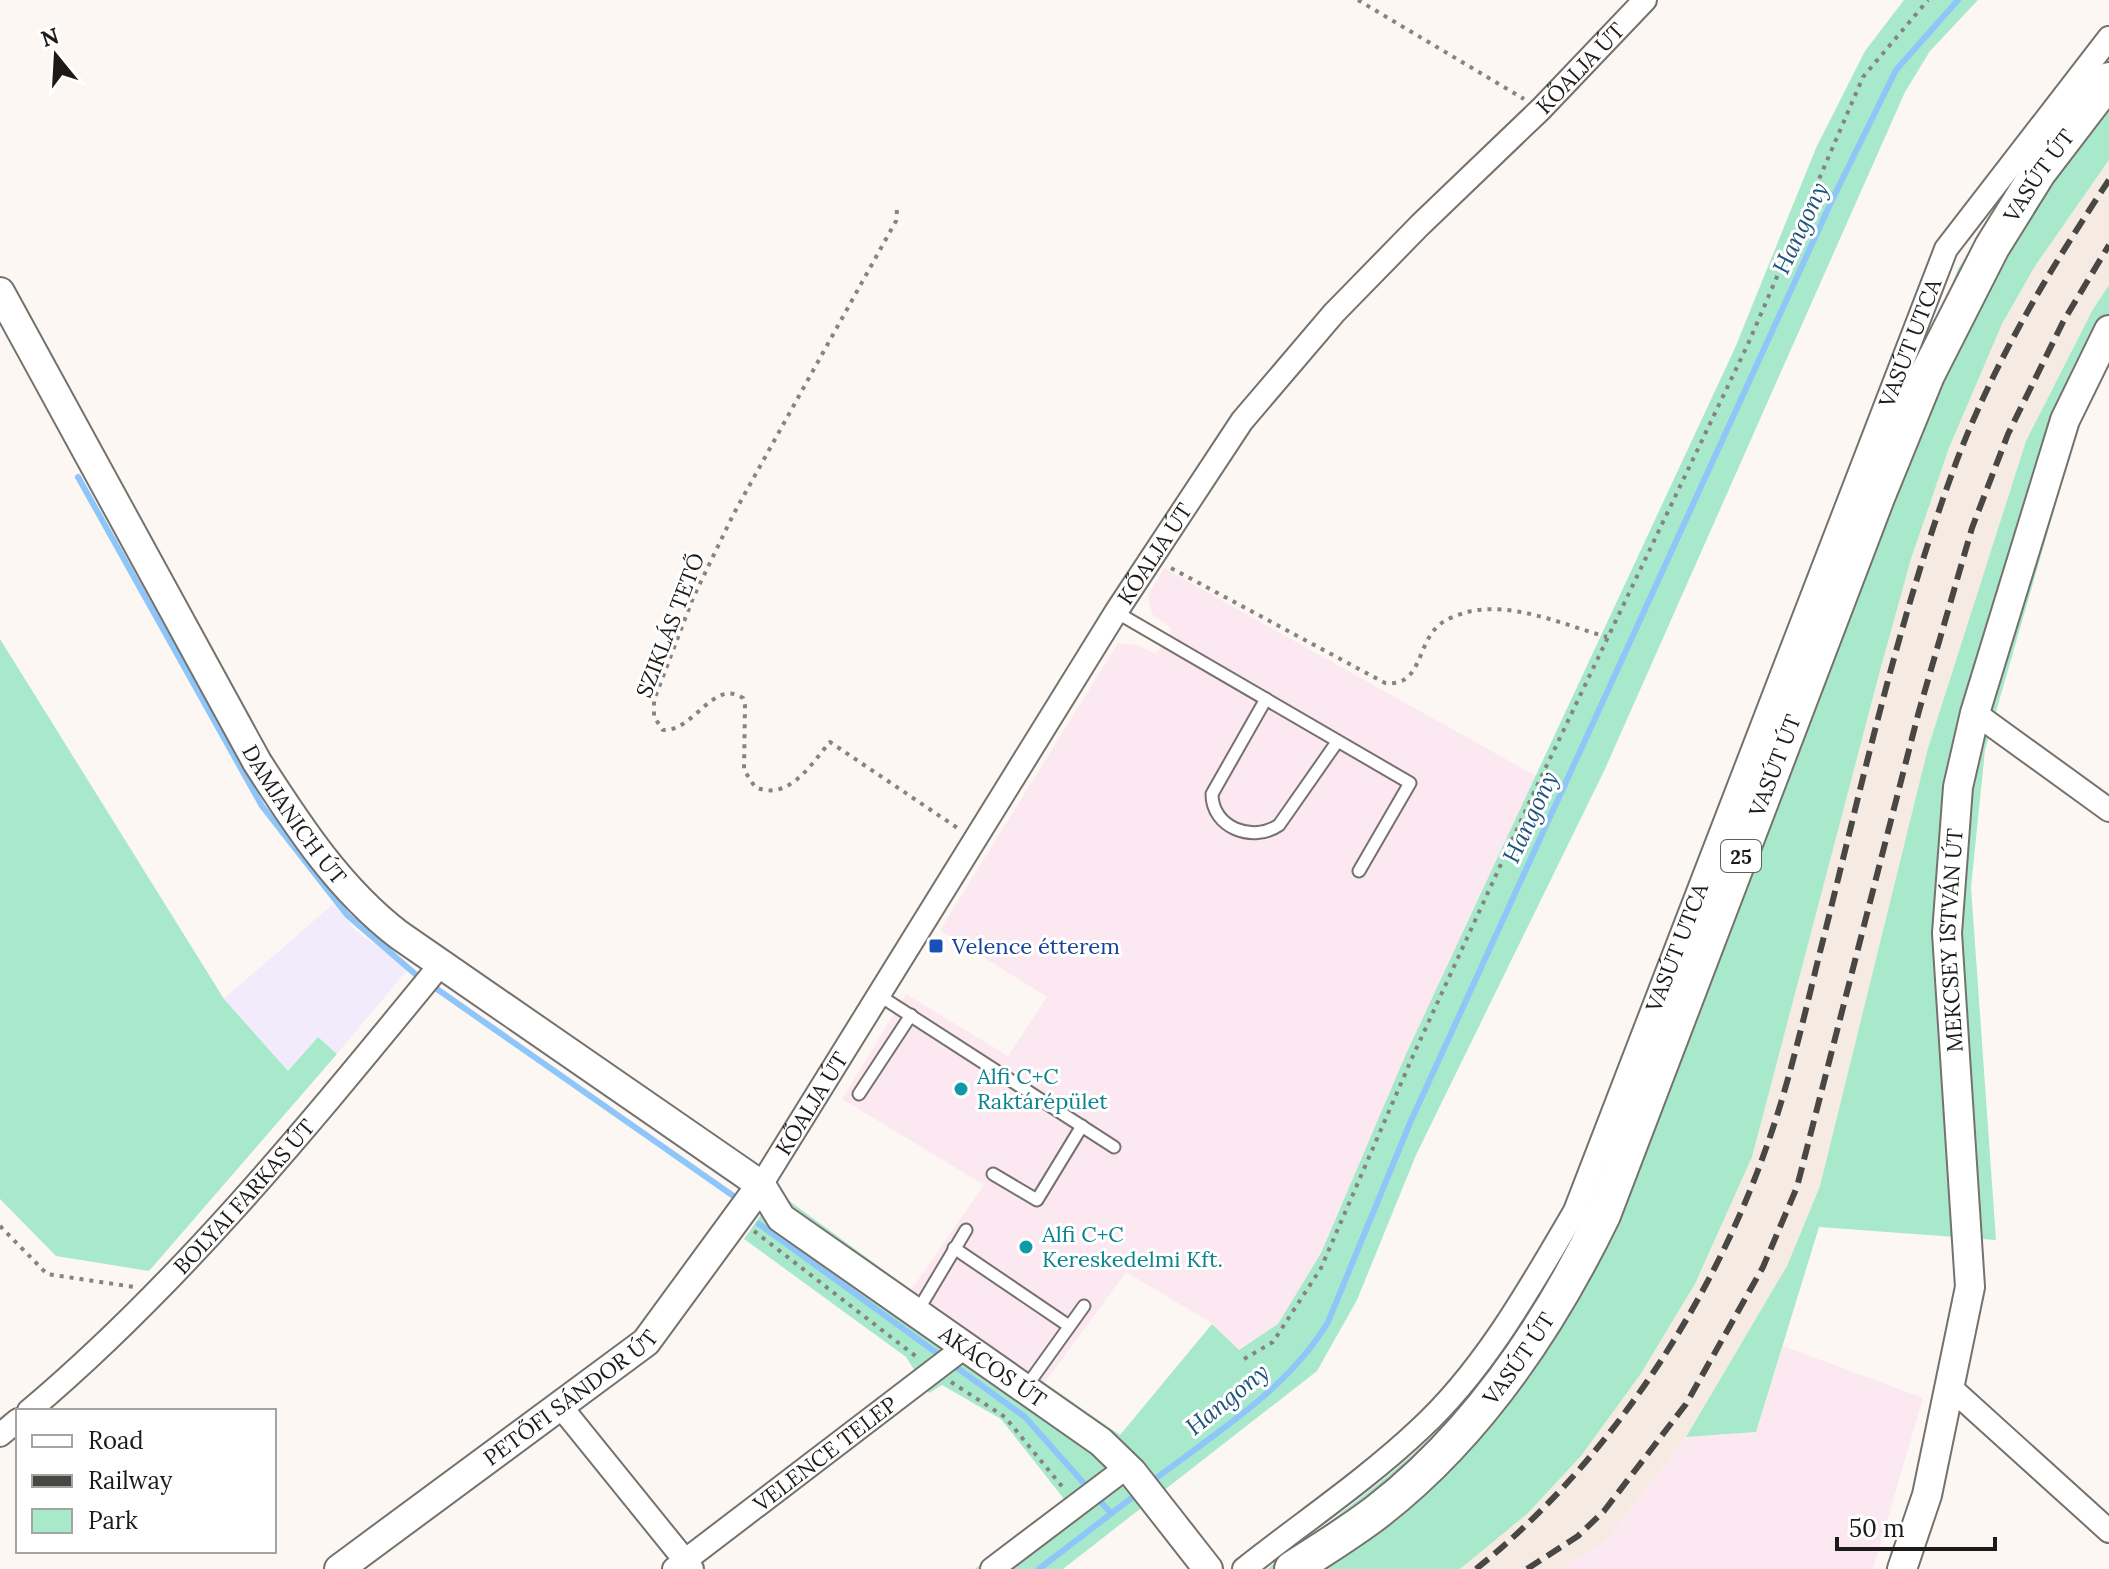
<svg xmlns="http://www.w3.org/2000/svg" width="2109" height="1569" font-family="Lora,serif">
<style>
.built{fill:#f6ebe2}
.industrial{fill:#fce8f0}
.education{fill:#f1ebfc}
.green{fill:#a9e9cb}
.lines{fill:none;stroke-linecap:round;stroke-linejoin:round}
.stream{stroke:#8ec6f9;stroke-width:6}
.service-casing{stroke:#75726e;stroke-width:15}
.minor-casing{stroke:#75726e;stroke-width:26}
.tertiary-casing{stroke:#75726e;stroke-width:32}
.primary-casing{stroke:#75726e;stroke-width:38}
.path{stroke:#868380;stroke-width:4;stroke-dasharray:4 6;stroke-linecap:butt}
.service{stroke:#fff;stroke-width:11}
.minor{stroke:#fff;stroke-width:22}
.tertiary{stroke:#fff;stroke-width:28}
.primary{stroke:#fff;stroke-width:34}
.rail{stroke:#494746;stroke-width:6;stroke-dasharray:16 8;stroke-linecap:butt}
.transit-dot{fill:#1a4fb4;stroke:#fff;stroke-width:3}
.culture-dot{fill:#0f9aa8;stroke:#fff;stroke-width:3}
.labels{text-anchor:middle;dominant-baseline:central;stroke-width:6;stroke-linejoin:round;paint-order:stroke}
.shield{fill:#fff;stroke:#605f5f;stroke-width:2}
.shield-label{font-size:20px;font-weight:bold;fill:#1c1b1a}
.street-label{font-size:22px;fill:#1c1b1a;stroke:#fff}
.transit-label{font-size:22px;fill:#164399;stroke:#fff;text-anchor:start}
.culture-label{font-size:22px;fill:#0d838f;stroke:#fff;text-anchor:start}
.water-label{font-size:24px;font-style:italic;fill:#20537c;stroke:#fff}
</style>
<rect width="100%" height="100%" fill="#fcf7f3"/>
<path class="built" d="M 2109,160 L 2109,285 L 2093,309 L 2026,441 L 1928,748 L 1820,1186 L 1787,1266 L 1686,1437 L 1605,1542 L 1561,1569 L 1460,1569 L 1527,1514 L 1581,1456 L 1640,1375 L 1695,1284 L 1752,1157 L 1881,667 L 1911,559 L 1949,448 L 2002,324 L 2035,266 Z"/>
<g class="industrial">
<path d="M 1164,568 L 1536,776 L 1406,1054 L 1321,1253 L 1278,1324 L 1238,1350 L 1212,1323 L 1126,1272 L 1044,1384 L 911,1290 L 984,1185 L 842,1099 L 906,994 L 1008,1056 L 1047,997 L 940,930 L 1118,643 L 1137,645 L 1156,654 L 1172,629 L 1152,614 L 1148,595 Z"/>
<path d="M 1783,1346 L 1923,1398 L 1873,1569 L 1561,1569 L 1605,1542 L 1686,1437 L 1756,1432 Z"/>
</g>
<path class="education" d="M 333,904 L 356,931 L 408,969 L 337,1054 L 318,1037 L 288,1071 L 224,999 Z"/>
<g class="green">
<path d="M 1904,0 L 1978,0 L 1930,51 L 1905,92 L 1605,769 L 1416,1155 L 1357,1300 L 1317,1371 L 1063,1569 L 975,1569 L 1064,1499 L 1001,1419 L 942,1385 L 929,1393 L 906,1357 L 744,1239 L 777,1192 L 911,1290 L 1120,1435 L 1212,1324 L 1239,1350 L 1278,1324 L 1321,1253 L 1406,1054 L 1735,348 L 1816,148 L 1865,51 Z"/>
<path d="M 2109,55 L 2109,160 L 2035,266 L 2002,324 L 1949,448 L 1911,559 L 1881,667 L 1752,1157 L 1695,1284 L 1640,1375 L 1581,1456 L 1527,1514 L 1460,1569 L 1267,1569 C 1327,1523 1388,1480 1442,1427 C 1500,1370 1544,1299 1584,1229 L 1958,269 L 2015,182 Z"/>
<path d="M 2109,285 L 2109,367 L 2086,399 L 1985,750 L 1971,887 L 1996,1240 L 1819,1227 L 1756,1432 L 1686,1437 L 1787,1266 L 1820,1186 L 1928,748 L 2026,441 L 2093,309 Z"/>
<path d="M 0,639 L 224,999 L 288,1071 L 318,1037 L 337,1054 L 149,1271 L 56,1256 L 0,1199 Z"/>
</g>
<g class="lines">
<g class="stream">
<path d="M 78,477 L 262,806 L 347,915 L 414,973 L 732,1195"/>
<path d="M 759,1224 L 1025,1417 L 1089,1489"/>
<path d="M 1150,1483 C 1212,1435 1287,1391 1328,1322 L 1410,1123 L 1834,196 L 1896,70 L 1958,0"/>
<path d="M 1096,1497 L 1111,1513"/>
<path d="M 1039,1569 L 1138,1493"/>
</g>
<defs>
<g id="service">
<path d="M 1116,612 L 1410,783 L 1359,871"/>
<path d="M 1266,699 L 1212,794 C 1212,828 1253,843 1279,825 L 1337,742"/>
<path d="M 877,994 L 1114,1147"/>
<path d="M 859,1094 L 911,1015"/>
<path d="M 993,1174 L 1037,1200 L 1082,1126"/>
<path d="M 954,1248 L 1069,1326"/>
<path d="M 917,1312 L 966,1230"/>
<path d="M 1026,1387 L 1084,1306"/>
</g>
<g id="minor">
<path d="M 1975,713 L 2109,810"/>
<path id="s1" d="M 761,1185 L 1116,612 L 1242,421 L 1334,313 L 1420,225 L 1541,109 L 1645,0"/>
<path d="M 1952,1389 L 2109,1531"/>
<path d="M 561,1407 L 692,1569"/>
<path id="s2" d="M 29,1411 C 184,1280 313,1120 441,964"/>
<path d="M 0,1435 L 18,1420"/>
<path id="s3" d="M 674,1569 L 966,1346"/>
<path d="M 992,1569 L 1127,1467"/>
<path id="s4" d="M 1244,1569 C 1302,1523 1366,1480 1420,1429 C 1485,1369 1531,1286 1575,1211 L 1946,249 L 2109,38"/>
</g>
<g id="tertiary">
<path id="s5" d="M 0,292 L 257,762 C 298,826 339,889 399,935 L 761,1185 L 781,1218 L 1101,1442 L 1132,1472 L 1208,1569"/>
<path id="s6" d="M 339,1569 L 646,1342 L 761,1185"/>
<path id="s7" d="M 1902,1569 L 1927,1495 L 1970,1287 L 1947,933 L 1958,787 L 1975,713 L 2065,420 L 2109,330"/>
</g>
<g id="primary">
<path id="s8" d="M 1292,1569 C 1321,1550 1351,1532 1378,1511 C 1477,1434 1549,1326 1603,1215 L 1878,495 L 1927,375 L 1992,247 L 2038,173 L 2109,80"/>
</g>
</defs>
<use href="#service" class="service-casing"/>
<use href="#minor" class="minor-casing"/>
<use href="#tertiary" class="tertiary-casing"/>
<use href="#primary" class="primary-casing"/>
<g class="path">
<path d="M 1358,0 L 1524,99"/>
<path d="M 897,210 L 896,221 L 733,515 L 693,598 L 654,700 L 654,717 L 663,730 C 694,732 713,678 743,698 L 745,706 L 744,770 L 755,787 C 789,802 811,764 830,742 L 959,829"/>
<path d="M 1171,568 L 1385,683 C 1420,687 1417,649 1435,629 C 1442,620 1457,615 1467,612 C 1513,601 1564,625 1607,637"/>
<path d="M 0,1226 L 47,1274 L 134,1287"/>
<path d="M 754,1231 L 918,1358"/>
<path d="M 1244,1359 L 1273,1342 L 1321,1268 L 1412,1058 L 1535,790 L 1748,344 L 1863,77 L 1928,0"/>
<path d="M 951,1382 L 1005,1417 L 1065,1490"/>
</g>
<use href="#service" class="service"/>
<use href="#minor" class="minor"/>
<use href="#tertiary" class="tertiary"/>
<use href="#primary" class="primary"/>
<g class="rail">
<path d="M 1476,1569 C 1605,1466 1710,1307 1765,1151 C 1789,1085 1804,1016 1821,948 C 1862,785 1898,618 1957,460 C 1995,360 2050,269 2109,180"/>
<path d="M 1527,1569 L 1578,1536 L 1604,1511 L 1686,1404 L 1763,1267 L 1797,1187 L 1919,711 L 1972,528 L 2008,434 L 2063,322 L 2109,245"/>
</g>
</g>
<rect class="transit-dot" x="928" y="938" width="16" height="16" rx="4"/>
<g class="culture-dot">
<circle cx="961" cy="1089" r="8"/>
<circle cx="1026" cy="1247" r="8"/>
</g>
<g class="labels">
<rect class="shield" x="1721" y="840" width="40" height="32" rx="6"/>
<g class="shield-label">
<text x="1741" y="856">25</text>
</g>
<g class="street-label">
<text stroke="none"><textPath href="#s1" startOffset="1392">KŐALJA ÚT</textPath></text>
<text stroke="none"><textPath href="#s8" startOffset="1608">VASÚT ÚT</textPath></text>
<text stroke="none"><textPath href="#s4" startOffset="1424">VASÚT UTCA</textPath></text>
<text stroke="none"><textPath href="#s1" startOffset="744">KŐALJA ÚT</textPath></text>
<text transform="translate(670 625) rotate(-69)">SZIKLÁS TETŐ</text>
<text stroke="none"><textPath href="#s8" startOffset="960">VASÚT ÚT</textPath></text>
<text stroke="none"><textPath href="#s5" startOffset="600">DAMJANICH ÚT</textPath></text>
<text stroke="none"><textPath href="#s7" startOffset="638">MEKCSEY ISTVÁN ÚT</textPath></text>
<text stroke="none"><textPath href="#s4" startOffset="776">VASÚT UTCA</textPath></text>
<text stroke="none"><textPath href="#s1" startOffset="96">KŐALJA ÚT</textPath></text>
<text stroke="none"><textPath href="#s2" startOffset="304">BOLYAI FARKAS ÚT</textPath></text>
<text stroke="none"><textPath href="#s8" startOffset="312">VASÚT ÚT</textPath></text>
<text stroke="none"><textPath href="#s5" startOffset="1498">AKÁCOS ÚT</textPath></text>
<text stroke="none"><textPath href="#s6" startOffset="288">PETŐFI SÁNDOR ÚT</textPath></text>
<text stroke="none"><textPath href="#s3" startOffset="190">VELENCE TELEP</textPath></text>
</g>
<g class="transit-label">
<text x="952" y="946">Velence étterem</text>
</g>
<g class="culture-label">
<text x="977" y="1076">Alfi C+C<tspan x="977" dy="25">Raktárépület</tspan></text>
<text x="1042" y="1234">Alfi C+C<tspan x="1042" dy="25">Kereskedelmi Kft.</tspan></text>
</g>
<g class="water-label">
<text transform="translate(1800 228) rotate(-65)">Hangony</text>
<text transform="translate(1530 817) rotate(-65)">Hangony</text>
<text transform="translate(1227 1399) rotate(-39)">Hangony</text>
</g>
</g>
<rect x="16" y="1409" width="260" height="144" fill="#ffffff" stroke="#a4a4a3" stroke-width="2"/>
<rect x="32" y="1435" width="40" height="12" fill="#ffffff" stroke="#a4a4a3" stroke-width="2"/>
<text x="88" y="1449" font-size="24" fill="#1c1b1a">Road</text>
<rect x="32" y="1475" width="40" height="12" fill="#494746" stroke="#a4a4a3" stroke-width="2"/>
<text x="88" y="1489" font-size="24" fill="#1c1b1a">Railway</text>
<rect x="32" y="1509" width="40" height="24" fill="#a9e9cb" stroke="#a4a4a3" stroke-width="2"/>
<text x="88" y="1529" font-size="24" fill="#1c1b1a">Park</text>
<g transform="translate(56 56) rotate(342)" stroke="#ffffff" stroke-width="6" paint-order="stroke">
<path d="M0-6L14 30L0 20L-14 30Z" fill="#1c1b1a"/>
<text y="-12" font-size="22" font-weight="bold" text-anchor="middle" fill="#1c1b1a">N</text>
</g>
<path d="M1837 1537v12h158v-12" fill="none" stroke="#1c1b1a" stroke-width="4"/>
<text x="1849" y="1537" font-size="24" fill="#1c1b1a" stroke="#ffffff" stroke-width="6" paint-order="stroke">50 m</text>
</svg>
